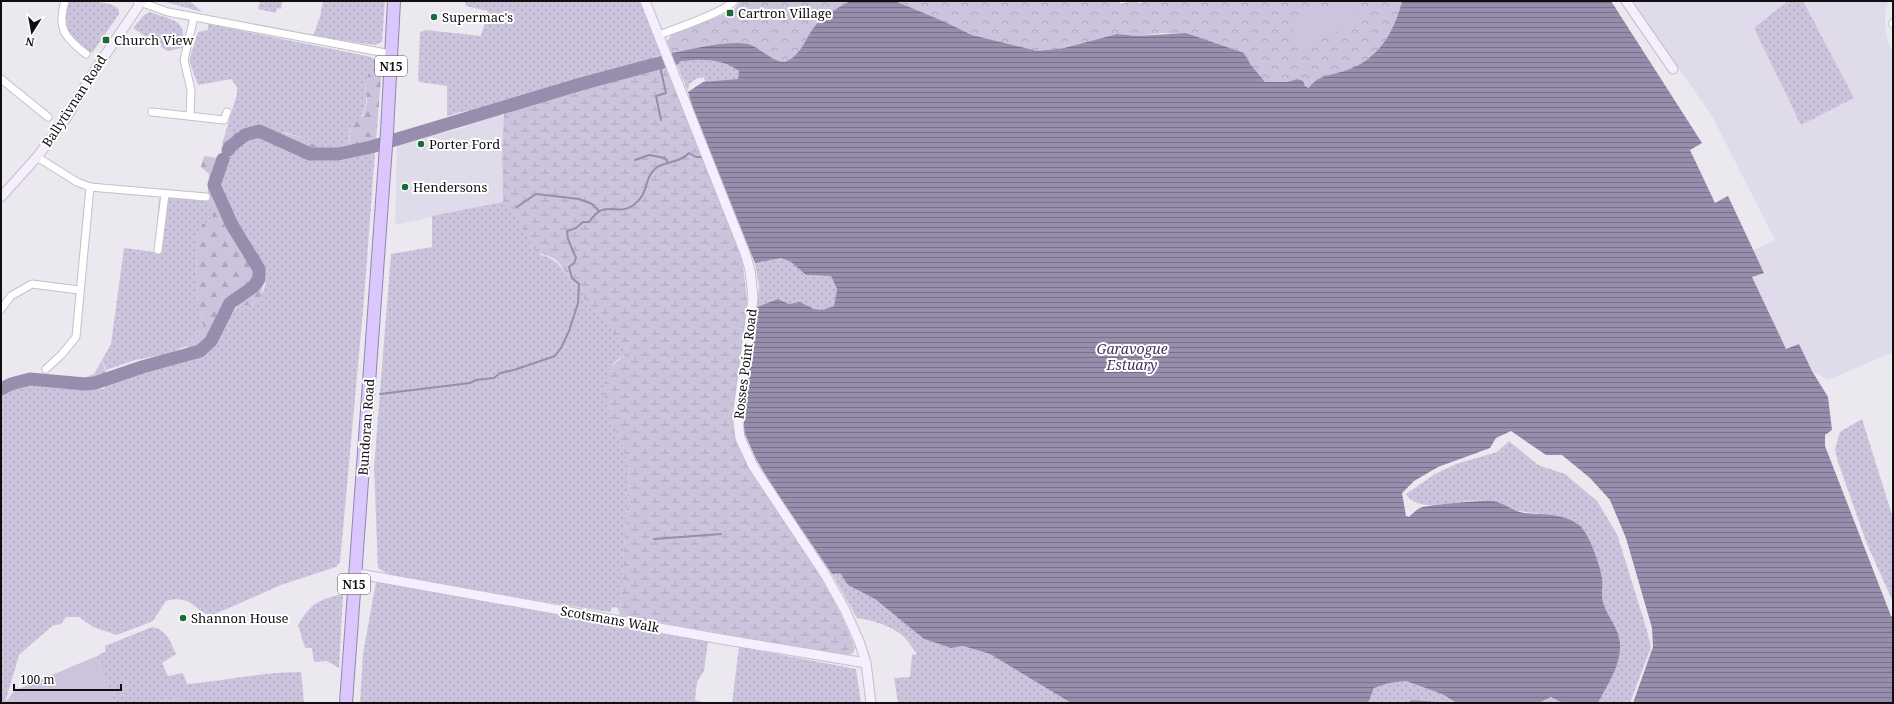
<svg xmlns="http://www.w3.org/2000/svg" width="1894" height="704" viewBox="0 0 1894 704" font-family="'Noto Serif',serif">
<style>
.built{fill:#e0dbea}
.grass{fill:url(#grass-dots)}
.forest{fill:url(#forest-firs)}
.wetland{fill:url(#wetland-marsh)}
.park{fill:url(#park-crowns)}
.pitch{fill:#ccc4dc}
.water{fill:url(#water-rules)}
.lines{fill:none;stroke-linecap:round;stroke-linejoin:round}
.stream{stroke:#988dad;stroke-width:2}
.river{stroke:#988dad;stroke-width:13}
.street-casing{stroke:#c3c0c8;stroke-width:9}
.secondary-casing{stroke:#c3c0c8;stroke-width:11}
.highway-casing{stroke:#9486ab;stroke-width:14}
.street{stroke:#fff;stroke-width:7}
.secondary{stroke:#f4eeff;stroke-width:9}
.highway{stroke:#dbc7fe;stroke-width:12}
.poi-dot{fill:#1d6938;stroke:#fff;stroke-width:1.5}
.labels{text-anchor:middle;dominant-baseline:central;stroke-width:4;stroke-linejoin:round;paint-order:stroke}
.shield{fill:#fff;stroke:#575658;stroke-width:1}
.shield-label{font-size:12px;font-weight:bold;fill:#0f0e11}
.poi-label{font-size:13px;fill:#0f0e11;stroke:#fff;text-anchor:start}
.street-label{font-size:13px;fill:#0f0e11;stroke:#fff}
.water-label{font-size:14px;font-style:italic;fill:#453360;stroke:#fff}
</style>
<defs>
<pattern id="grass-dots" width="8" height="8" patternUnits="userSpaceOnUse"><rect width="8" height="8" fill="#ccc4dc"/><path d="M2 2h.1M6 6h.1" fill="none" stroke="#aea7bc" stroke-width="1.8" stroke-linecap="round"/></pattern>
<pattern id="forest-firs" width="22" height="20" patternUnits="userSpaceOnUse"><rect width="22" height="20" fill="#ccc4dc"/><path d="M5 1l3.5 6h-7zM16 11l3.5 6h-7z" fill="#aea7bc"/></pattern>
<pattern id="wetland-marsh" width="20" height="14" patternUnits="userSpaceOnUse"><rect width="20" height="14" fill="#ccc4dc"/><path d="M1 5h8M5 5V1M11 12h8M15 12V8" fill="none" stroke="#aea7bc"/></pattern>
<pattern id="park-crowns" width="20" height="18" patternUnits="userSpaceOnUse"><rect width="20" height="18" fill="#ccc4dc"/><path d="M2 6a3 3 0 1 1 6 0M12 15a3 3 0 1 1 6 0" fill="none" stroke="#aea7bc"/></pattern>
<pattern id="water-rules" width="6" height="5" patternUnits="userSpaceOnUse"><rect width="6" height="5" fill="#988dad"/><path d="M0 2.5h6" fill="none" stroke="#7a728b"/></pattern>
</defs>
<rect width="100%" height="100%" fill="#ebe8f0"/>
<g class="built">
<polygon points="1632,1 1889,1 1885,12 1885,25 1888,42 1893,54 1893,352 1828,380 1812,371 1799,344 1786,350 1752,277 1764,273 1753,250 1775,240 1712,116"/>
<polygon points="490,115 504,115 502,148 503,202 395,225 397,144 467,127 467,122"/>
</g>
<g class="grass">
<path d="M68,1C81,1 113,0 119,10V14L92,53C71,39 58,28 68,1Z"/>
<polygon points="164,1 190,1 202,12 166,2"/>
<polygon points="260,1 282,1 281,9 277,8 276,13 258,9"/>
<polygon points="323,1 385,1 382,42 375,45 313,36 320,17"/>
<polygon points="465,1 640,1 663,55 654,57 649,62 598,73 587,78 498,106 461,112 447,116 447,86 419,82 418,78 420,32 426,30 481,36 488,11 466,6"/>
<polygon points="1788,1 1803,1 1854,98 1801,125 1754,28"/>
<path d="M150,12C174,21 188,19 182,48L167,51L133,28L144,15Z"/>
<path d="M208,24L367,56L377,60L381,67V79L374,71L365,82C367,107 368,111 350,128L349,145L328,148L316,146L303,138L287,133L258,129L251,128L236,133L225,134L237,94V87L231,79L198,85L190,63V57L198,32L208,30Z"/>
<path d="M691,59C707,59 726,61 739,71L738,79L709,83L705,82L704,77L696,79L689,84L688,92L676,62Z"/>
<path d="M254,137C275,136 290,154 310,158C331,162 354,156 375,153L364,299L340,562L336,567L281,585L213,615C194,614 194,593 166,601L153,621L117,635L93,627L79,617H66L61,624L52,626L19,655L5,703H1V395L30,384L52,382L80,391L103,389L109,383L142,371L194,357L238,306L252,305C291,270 238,239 224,207C222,202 222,194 222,189C221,180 220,167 223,159C228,148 243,138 254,137Z"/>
<path d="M171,198L208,201C213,208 214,213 211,221L202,224L196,236V249L198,306L204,328L187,346L167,354L135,360L106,370L102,360L111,344L124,248L155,252L159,199Z"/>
<path d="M503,202L508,204L541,255C558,259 564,270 573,285L582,287L584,302C596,310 621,339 628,351L625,355L615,362L609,372L608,412L628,459L629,472L620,615L618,608L612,607L610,612C552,603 495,594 437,583C419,580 393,579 378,568L374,467L391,254L432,247V216Z"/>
<polygon points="781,258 791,262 806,275 831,276 837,289 834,306 822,310 814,309 800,302 789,304 778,299 757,307 759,286 755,263"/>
<polygon points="1862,419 1893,518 1893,602 1867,544 1838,462 1835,449 1840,432"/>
<path d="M1509,441L1538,465L1565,474L1597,501L1617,534L1646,627L1651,647L1630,703H1598L1604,690L1616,629L1603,603L1601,591L1602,578L1538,513C1517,513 1499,504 1478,501C1458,498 1420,516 1406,494L1435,474L1456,464L1497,452Z"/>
<path d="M840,573L848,585L875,599L924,639L951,648L963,646L990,654L1071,703H898L894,678L910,677L912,655L917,654C912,648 908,641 903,636C892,626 872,620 857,618L832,574Z"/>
<polygon points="376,582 708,641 704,671 697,682 695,700 707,703 360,703 363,654"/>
<path d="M343,594L339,668L327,661L314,662L312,648H305L298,625C312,602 318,600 343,594Z"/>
<path d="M152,627C166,629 171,642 176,654L162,663L168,676L183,673L187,684C225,681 262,672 301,672L304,703H116L112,699L97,656L106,651L105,646Z"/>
<polygon points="739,647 856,669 861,703 732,703"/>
<polygon points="1406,681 1442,694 1457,703 1439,703 1412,700 1407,703 1368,703 1374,688 1389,683"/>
<polygon points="1551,697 1563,703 1538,703"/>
</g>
<g class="forest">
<path d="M370,70L374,71L381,79L375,153L334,162L321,161L310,158L301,147L274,135L272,130L303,138L317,146L328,148L349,145C352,131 346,123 363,116L367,103L365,82Z"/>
<polygon points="239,132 227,149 222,144 225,134"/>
<path d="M204,156L223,159L221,179L224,206L244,238L260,256L265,269L266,275L260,298L252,305L237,306C222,322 213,345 194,357L187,346L204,328L198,306L196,249V236L202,224L211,221C215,210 210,209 208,200C207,191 209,182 209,174L201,167Z"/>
<path d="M102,360L109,383C91,400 58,388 42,374L81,379L94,374Z"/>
</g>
<path class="wetland" d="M667,63L742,258L747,301L739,445L743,457C784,518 829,579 855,648L853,653L845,656L620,615L629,472C626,438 592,405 609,371C614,362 623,359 628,351C621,339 595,310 584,302L582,287L573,285C567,275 562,264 553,258C547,255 541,255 535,250L508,204L503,202L502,148L504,115L506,110L583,84L638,74L641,71Z"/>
<g class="park">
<path d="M740,1H850C839,7 823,16 815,26C807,37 802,53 789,60C777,68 759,47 748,44C728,40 692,49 672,53L667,42L672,34L733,11Z"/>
<path d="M895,1H1117L1122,4L1130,1L1142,3L1143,1H1402C1394,32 1379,59 1347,70C1333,75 1317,75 1310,89L1297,79L1287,82H1265L1251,65L1244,53L1186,34L1162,33L1138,36L1117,34L1064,48L1038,51L972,35L943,21Z"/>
</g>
<g class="pitch">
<polygon points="1339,1 1354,1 1360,22 1300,46 1289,21"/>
<polygon points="97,656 112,699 116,703 5,703 14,691"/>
<polygon points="182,697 184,703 152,703"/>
</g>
<g class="water">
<path d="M850,1H895L943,21L972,35L1038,51L1064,48L1117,34L1138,36L1186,33L1244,53L1251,65L1265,82H1287L1297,79L1303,81L1305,86L1309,88C1317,75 1333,75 1347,70C1379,59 1394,32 1402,1H1611L1702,143L1690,150L1715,203L1728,196L1764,273L1752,277L1786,349L1799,344L1812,371L1828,397L1832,430L1825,435V446L1891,616L1893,617V703H1633L1653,647L1652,628L1626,538L1610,500L1590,478L1562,455H1546L1511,431L1496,438L1490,448L1438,467L1414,481L1402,493L1406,516L1409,517C1412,514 1416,510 1420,508C1427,505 1484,500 1493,501C1504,503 1513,511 1524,513C1543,515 1563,513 1579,525C1589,533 1600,565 1602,578C1603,586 1601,593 1603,602C1607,616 1619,628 1620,644C1621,666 1607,685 1598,703H1563L1551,697L1538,703H1457L1442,694L1406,681L1389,683L1374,688L1368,703H1071L990,654L963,646L951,648L924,639L875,599L848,585L840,573L832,574L774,489L756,459L744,432V409L757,307L778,299L789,304L800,302L814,309L822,310L834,306L837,289L831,276L806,275L791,262L781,258L755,263L697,121L688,92L703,82L738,79L739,71C722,58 697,58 676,62L672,53C692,49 728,40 748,44C759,46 777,68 789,60C802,53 806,37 815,26C823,16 839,7 850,1Z"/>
<polygon points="1412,700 1438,702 1439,703 1407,703"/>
</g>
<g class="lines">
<g class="stream">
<polyline points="661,120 656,96 666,93 661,71 662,63"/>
<polyline points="223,159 228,150"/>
<polyline points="635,160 649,155 665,158 668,163"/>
<polyline points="517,207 536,194 579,199 592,204 599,211"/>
<path d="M380,394L470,383L476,380L494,378L500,373L514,370L555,356L561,348L569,331L578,303L579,284L572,278L569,267L574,263L576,258L568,239L567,231L576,228L583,222H589C592,218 596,213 600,211C610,205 621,214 632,206C650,195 643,178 656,168C666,161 680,163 689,153L696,157H703"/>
<polyline points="654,539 721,534"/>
</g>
<g class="river">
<polyline points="228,150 231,146 245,135 259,131 310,154 338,154 371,147 581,84 674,59"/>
<polyline points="1,389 11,384 30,379 85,384 95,383 142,367 200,351 211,341 230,303 253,287 259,279 259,269 232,225 214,185 223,159"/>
</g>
<g class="street-casing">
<g id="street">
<path d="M65,1C57,28 64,37 86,54"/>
<polyline points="137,1 168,12 391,54"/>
<polyline points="1893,23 1893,24"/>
<path d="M659,35C675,29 725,12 734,1"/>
<polyline points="1,79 48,117"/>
<polyline points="152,112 224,120 227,112"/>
<polyline points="190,116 191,90 184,60 194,17"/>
<polyline points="37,157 77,182 90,187 206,197"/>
<polyline points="158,250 165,194"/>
<polyline points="1,309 11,296 32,284 79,290"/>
<polyline points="46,369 62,354 76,337 90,187"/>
</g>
</g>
<g class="secondary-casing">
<g id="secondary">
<polyline points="645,1 745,253 750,270 753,298 738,410 738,422 740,438 753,466 826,576 845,610 859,641 866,663 871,703"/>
<polyline points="1626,1 1673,69"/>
<polyline points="1,197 37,157 65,120 93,73 142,1"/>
<polyline points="354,573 715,638 866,663"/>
</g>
</g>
<g class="highway-casing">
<polyline id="highway" points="346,703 387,132 394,1"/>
</g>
<use href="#street" class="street"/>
<use href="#secondary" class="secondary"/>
<use href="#highway" class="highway"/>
</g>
<g class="poi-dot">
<rect x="726" y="9" width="8" height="8" rx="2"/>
<circle cx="434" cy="17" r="4"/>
<rect x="102" y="36" width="8" height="8" rx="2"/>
<circle cx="421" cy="144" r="4"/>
<circle cx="405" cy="187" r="4"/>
<circle cx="183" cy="618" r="4"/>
</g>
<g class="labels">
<g class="shield">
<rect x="375" y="56" width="32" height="20" rx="3"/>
<rect x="338" y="574" width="32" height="20" rx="3"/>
</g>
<g class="shield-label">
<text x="391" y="66">N15</text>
<text x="354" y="584">N15</text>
</g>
<g class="poi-label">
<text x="738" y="13">Cartron Village</text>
<text x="442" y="17">Supermac's</text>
<text x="114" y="40">Church View</text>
<text x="429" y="144">Porter Ford</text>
<text x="413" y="187">Hendersons</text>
<text x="191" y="618">Shannon House</text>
</g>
<g class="street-label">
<text transform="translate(74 101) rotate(-57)">Ballytivnan Road</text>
<text transform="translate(745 364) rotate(-83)">Rosses Point Road</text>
<text transform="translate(366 427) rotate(-86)">Bundoran Road</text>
<text transform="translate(610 619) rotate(10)">Scotsmans Walk</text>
</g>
<g class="water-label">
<text x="1132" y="348">Garavogue<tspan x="1132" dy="16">Estuary</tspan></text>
</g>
</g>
<rect width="1894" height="704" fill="none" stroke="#0f0e11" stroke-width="4"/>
<g transform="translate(32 32) rotate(191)" stroke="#ffffff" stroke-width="3" paint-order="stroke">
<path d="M0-3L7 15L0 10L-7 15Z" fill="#0f0e11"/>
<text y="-6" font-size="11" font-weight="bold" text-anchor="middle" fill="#0f0e11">N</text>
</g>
<path d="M14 684v6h107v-6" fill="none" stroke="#0f0e11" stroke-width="2"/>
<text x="20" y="684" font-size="12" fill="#0f0e11" stroke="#ffffff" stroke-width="3" paint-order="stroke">100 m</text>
</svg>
